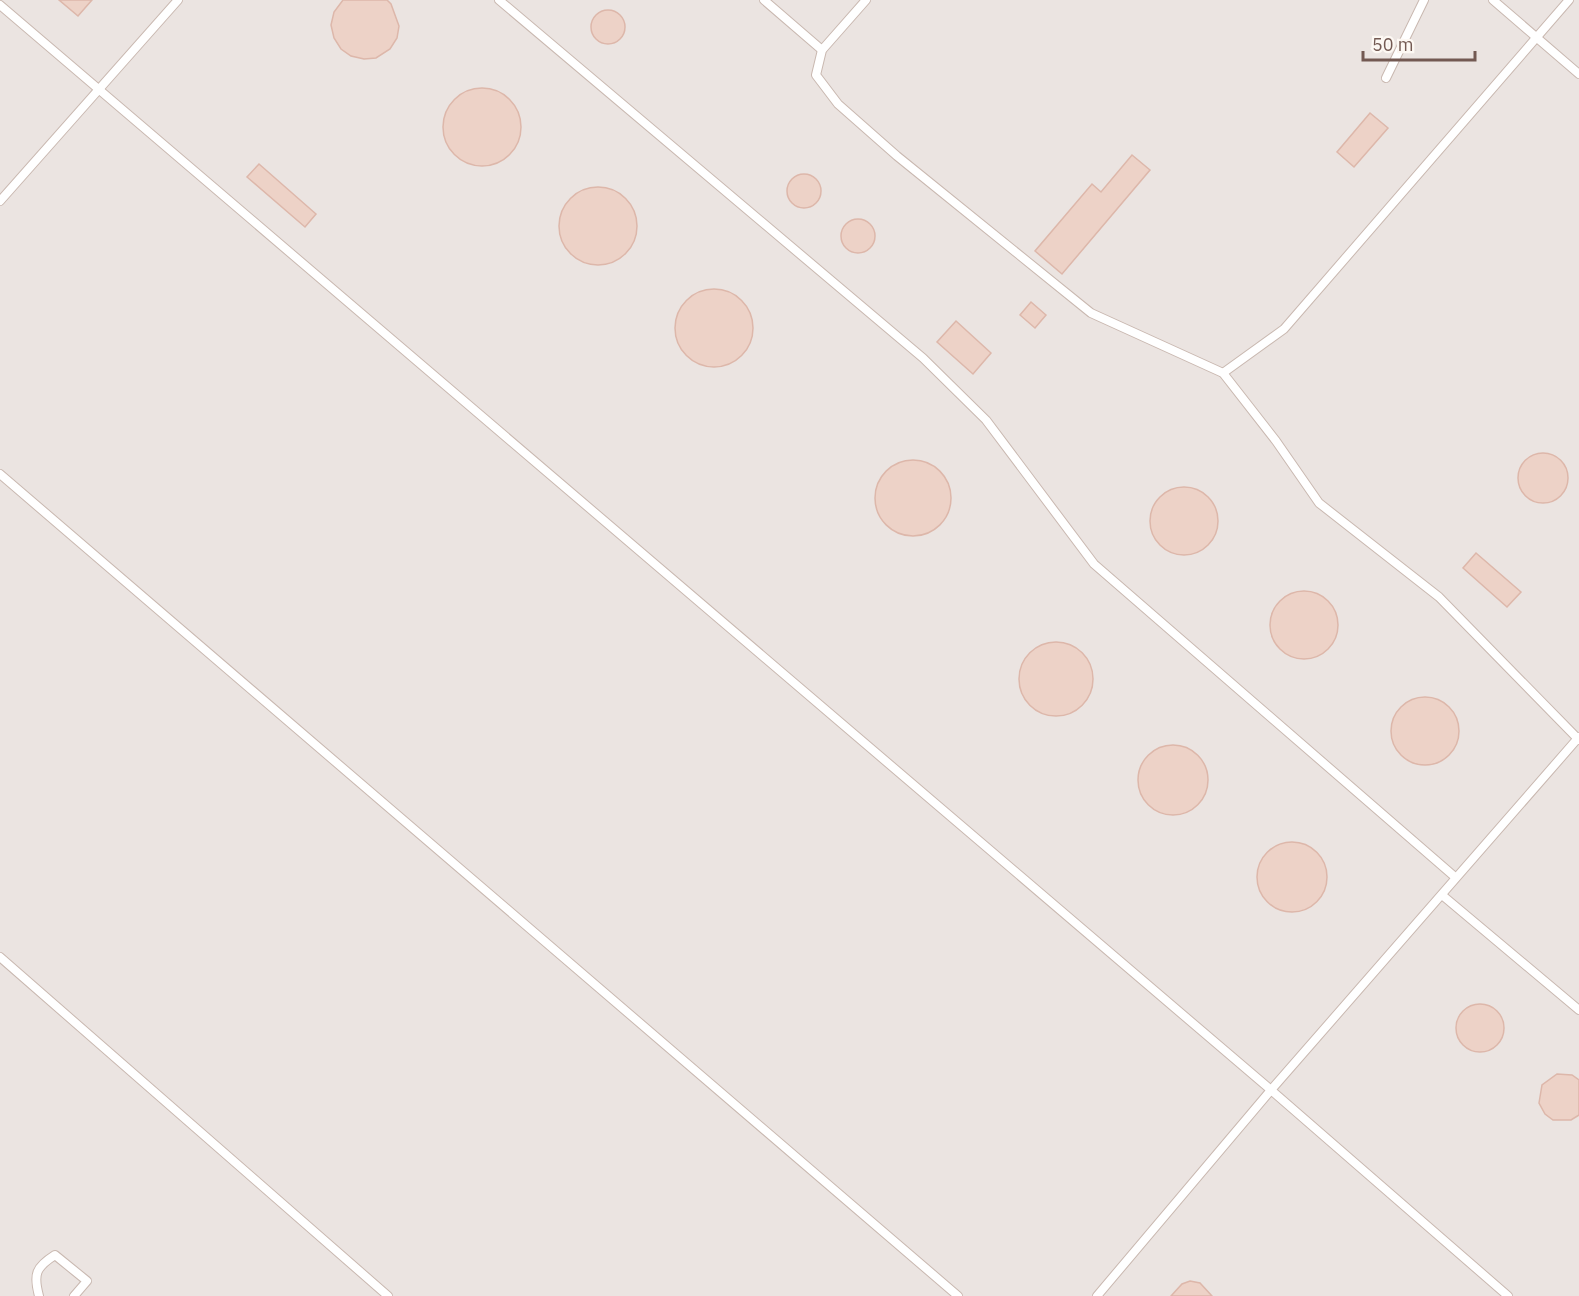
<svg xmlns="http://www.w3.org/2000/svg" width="1579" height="1296" viewBox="0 0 1579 1296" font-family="'IBM Plex Sans',sans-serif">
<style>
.industrial{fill:#ebe4e1}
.building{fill:#edd2c7;stroke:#ddb7aa;stroke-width:1.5}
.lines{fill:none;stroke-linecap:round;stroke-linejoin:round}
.service-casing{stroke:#c9b8b0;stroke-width:10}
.service{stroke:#fff;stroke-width:8}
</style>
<rect width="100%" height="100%" fill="#fbf3ec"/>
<rect class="industrial" x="0" y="0" width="1579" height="1296"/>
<g class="building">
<polygon points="59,0 92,0 78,16"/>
<polygon points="343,0 387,0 391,4 399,26 397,38 390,49 376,58 364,59 351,56 341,49 334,38 331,25 334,12"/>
<circle cx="608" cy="27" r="17"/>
<circle cx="482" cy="127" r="39"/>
<polygon points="1370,113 1388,128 1354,167 1337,152"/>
<polygon points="1132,155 1150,170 1062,274 1035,251 1092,184 1101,192"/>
<polygon points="259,164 316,214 305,227 247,177"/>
<circle cx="804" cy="191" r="17"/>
<circle cx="598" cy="226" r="39"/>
<circle cx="858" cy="236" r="17"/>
<circle cx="714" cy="328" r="39"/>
<polygon points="1031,302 1046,315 1035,328 1020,315"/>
<polygon points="956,321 991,353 973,374 937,342"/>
<circle cx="1543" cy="478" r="25"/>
<circle cx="913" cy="498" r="38"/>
<circle cx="1184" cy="521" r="34"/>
<polygon points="1476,553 1521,592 1507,607 1463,568"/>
<circle cx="1304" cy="625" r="34"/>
<circle cx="1056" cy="679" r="37"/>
<circle cx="1425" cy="731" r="34"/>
<circle cx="1173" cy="780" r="35"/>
<circle cx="1292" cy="877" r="35"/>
<circle cx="1480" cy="1028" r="24"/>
<polygon points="1557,1074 1572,1075 1579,1080 1579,1115 1571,1120 1553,1120 1545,1114 1539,1103 1542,1085"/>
<polygon points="1190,1281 1200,1283 1212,1296 1171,1296 1182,1284"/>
</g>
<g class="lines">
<g class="service-casing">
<g id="service">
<polyline points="499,0 923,358 986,420 1094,564 1455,877"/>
<polyline points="764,0 822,50"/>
<polyline points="866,0 822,50 816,75 838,104 897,156 1091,313 1223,373 1276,441 1319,503 1439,597 1579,740"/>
<polyline points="1493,0 1579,74"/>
<polyline points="0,5 1271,1090 1508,1296"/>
<polyline points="1386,78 1424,0"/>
<polyline points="0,201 178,0"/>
<polyline points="1223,373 1284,329 1569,0"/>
<polyline points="0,474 958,1296"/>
<polyline points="1442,895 1579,1010"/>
<polyline points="0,957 388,1296"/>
<path d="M39,1296C33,1274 36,1267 55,1255L87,1281L74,1296"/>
<polyline points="1097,1296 1271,1090 1579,737"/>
</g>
</g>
<use href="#service" class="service"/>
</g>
<path d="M1363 51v9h112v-9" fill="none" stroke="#735952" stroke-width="3"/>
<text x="1372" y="51" font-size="18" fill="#735952" stroke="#fdf8f3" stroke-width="4.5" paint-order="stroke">50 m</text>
</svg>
